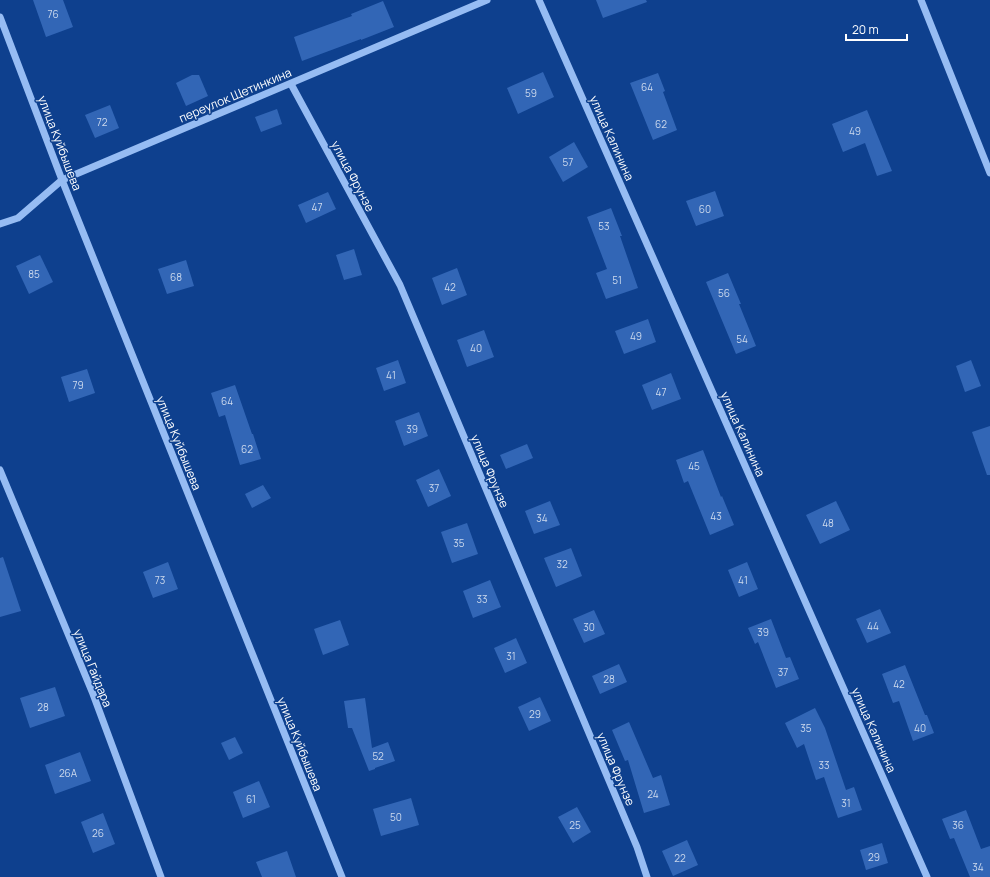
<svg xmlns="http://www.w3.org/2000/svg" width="990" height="877" viewBox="0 0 990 877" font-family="Manrope,sans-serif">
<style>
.building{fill:#3266b6}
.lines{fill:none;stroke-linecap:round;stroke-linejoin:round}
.minor{stroke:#96bcf3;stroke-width:7}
.labels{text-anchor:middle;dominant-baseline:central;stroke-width:3;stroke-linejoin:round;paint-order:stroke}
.number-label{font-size:10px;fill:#ccd9ed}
.street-label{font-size:12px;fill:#fff;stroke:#0e408e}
</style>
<rect width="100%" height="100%" fill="#0e408e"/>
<g class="building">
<polygon points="33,0 63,0 73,27 46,37"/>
<polygon points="596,0 646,0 647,2 603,18"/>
<polygon points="383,1 394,27 361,40 361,39 302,61 294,37 352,16 351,14"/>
<polygon points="543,72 554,97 518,114 507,88"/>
<polygon points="658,73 665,91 663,92 677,130 653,140 630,83"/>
<polygon points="192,75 199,75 208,96 186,106 176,83"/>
<polygon points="110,105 119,128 95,138 85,115"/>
<polygon points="277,109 282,124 261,132 255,117"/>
<polygon points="867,110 892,171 877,176 865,143 843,152 832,124"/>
<polygon points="574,142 588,167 563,182 549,157"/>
<polygon points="715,191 724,216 696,226 686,201"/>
<polygon points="328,192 336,209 306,223 298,205"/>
<polygon points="611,208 622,236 620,236 638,288 606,299 596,273 607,269 587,217"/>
<polygon points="354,249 362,275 344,280 336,255"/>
<polygon points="40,255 53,282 29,294 16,266"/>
<polygon points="186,260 194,286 167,294 158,269"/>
<polygon points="457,268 467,295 442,305 432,278"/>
<polygon points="728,273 741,304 739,304 756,346 736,354 706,282"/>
<polygon points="648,319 656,342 624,354 615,331"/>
<polygon points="484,330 494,357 467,367 457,340"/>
<polygon points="398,360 406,383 384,391 376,368"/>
<polygon points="971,360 981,386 965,392 956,366"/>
<polygon points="87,369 95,393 69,402 61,377"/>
<polygon points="671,373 681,399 652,410 642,385"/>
<polygon points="235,385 252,434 253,434 261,459 240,465 225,415 219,417 211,393"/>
<polygon points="419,412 428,436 404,446 395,421"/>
<polygon points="990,426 990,475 987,475 972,432"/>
<polygon points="527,444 533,458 506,469 500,455"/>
<polygon points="703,450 721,497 722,496 734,525 710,535 688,481 684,483 676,460"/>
<polygon points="439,469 451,496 428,507 416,480"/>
<polygon points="263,485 271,498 252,508 245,494"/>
<polygon points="550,501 560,525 534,534 525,511"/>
<polygon points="836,501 850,530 820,544 806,515"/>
<polygon points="467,523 478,554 452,563 441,532"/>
<polygon points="571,548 582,576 556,587 544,558"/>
<polygon points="3,557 21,611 0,617 0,558"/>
<polygon points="168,562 178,589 153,598 143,572"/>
<polygon points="747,562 758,589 739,597 728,570"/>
<polygon points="490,580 501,607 473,618 463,591"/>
<polygon points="880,609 891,633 867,643 856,619"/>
<polygon points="594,610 605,634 584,643 573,619"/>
<polygon points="771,619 786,658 790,657 799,679 776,688 758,642 755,644 748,628"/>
<polygon points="340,620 349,645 323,655 314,629"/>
<polygon points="516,638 527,663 505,673 494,648"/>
<polygon points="619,664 627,682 600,694 592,676"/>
<polygon points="905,665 925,715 927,715 934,733 913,741 899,701 893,703 882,674"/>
<polygon points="55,687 65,716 30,728 20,698"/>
<polygon points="540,697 551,721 529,731 518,707"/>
<polygon points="365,698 372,748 388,742 395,761 375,768 375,769 369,771 352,728 348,728 344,701"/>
<polygon points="815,708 825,728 846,790 854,787 862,810 838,818 824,777 816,780 804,744 797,748 785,723"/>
<polygon points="629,722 653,778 661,775 670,805 644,813 628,760 625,761 612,730"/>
<polygon points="235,737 243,753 229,760 221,743"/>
<polygon points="80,752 91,781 55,794 45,765"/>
<polygon points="259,781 270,807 243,818 233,792"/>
<polygon points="411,798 419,825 381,836 373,809"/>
<polygon points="577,807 591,832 573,843 558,817"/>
<polygon points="966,810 981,849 990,846 990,877 970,877 954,838 950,839 942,819"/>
<polygon points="103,813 115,844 93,853 81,822"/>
<polygon points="687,840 698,865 673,876 662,851"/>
<polygon points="882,843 888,863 866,870 860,850"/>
<polygon points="287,851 296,877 262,877 256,862"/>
</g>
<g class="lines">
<g class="minor">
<polyline points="539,0 927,877"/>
<polyline points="921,0 990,173"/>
<polyline points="0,17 62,180 342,877"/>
<polyline points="291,84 400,285 637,847 647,877"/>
<polyline points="0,224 18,218 62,180 487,0"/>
<polyline points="0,470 93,694 161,877"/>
</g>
</g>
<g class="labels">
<g class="number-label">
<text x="53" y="14">76</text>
<text x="647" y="87">64</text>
<text x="531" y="93">59</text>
<text x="102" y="122">72</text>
<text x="661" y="124">62</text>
<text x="855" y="131">49</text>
<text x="568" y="162">57</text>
<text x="317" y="207">47</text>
<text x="705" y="209">60</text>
<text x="604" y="226">53</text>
<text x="34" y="274">85</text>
<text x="176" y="277">68</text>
<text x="617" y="280">51</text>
<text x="450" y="287">42</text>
<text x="724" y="293">56</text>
<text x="636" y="336">49</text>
<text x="742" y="339">54</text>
<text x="476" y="348">40</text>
<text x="391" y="375">41</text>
<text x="78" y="385">79</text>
<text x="661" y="392">47</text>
<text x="227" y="401">64</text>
<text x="412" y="429">39</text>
<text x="247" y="449">62</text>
<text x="694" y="466">45</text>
<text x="434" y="488">37</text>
<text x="716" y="516">43</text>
<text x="542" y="518">34</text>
<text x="828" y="523">48</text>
<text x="459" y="543">35</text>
<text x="562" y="564">32</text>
<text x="160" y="580">73</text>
<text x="743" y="580">41</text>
<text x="482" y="599">33</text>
<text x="873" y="626">44</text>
<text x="589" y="627">30</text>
<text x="763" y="632">39</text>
<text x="511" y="656">31</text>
<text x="783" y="672">37</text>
<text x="609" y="679">28</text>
<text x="899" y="684">42</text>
<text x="43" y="707">28</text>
<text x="535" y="714">29</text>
<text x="806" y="728">35</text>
<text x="920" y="728">40</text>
<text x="378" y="756">52</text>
<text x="824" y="765">33</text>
<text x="68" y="773">26А</text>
<text x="653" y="794">24</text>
<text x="251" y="799">61</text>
<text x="846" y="803">31</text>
<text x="396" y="817">50</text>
<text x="575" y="825">25</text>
<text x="958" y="825">36</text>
<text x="98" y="833">26</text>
<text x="874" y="857">29</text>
<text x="680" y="858">22</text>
<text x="978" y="867">34</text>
</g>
<g class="street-label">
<text transform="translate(235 95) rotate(-23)">переулок Щетинкина</text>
<text transform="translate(612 138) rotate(66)">улица Калинина</text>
<text transform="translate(60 143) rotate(69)">улица Куйбышева</text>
<text transform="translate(353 176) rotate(62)">улица Фрунзе</text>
<text transform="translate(743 434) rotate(66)">улица Калинина</text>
<text transform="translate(179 443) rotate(68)">улица Куйбышева</text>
<text transform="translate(490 471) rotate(67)">улица Фрунзе</text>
<text transform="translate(93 668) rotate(68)">улица Гайдара</text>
<text transform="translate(874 730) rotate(66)">улица Калинина</text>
<text transform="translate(300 744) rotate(68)">улица Куйбышева</text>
<text transform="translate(616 769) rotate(67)">улица Фрунзе</text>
</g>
</g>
<path d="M846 34v6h61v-6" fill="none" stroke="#ffffff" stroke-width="2"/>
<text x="852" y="34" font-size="12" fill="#ffffff" stroke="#0e408e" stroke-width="3" paint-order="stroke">20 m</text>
</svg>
